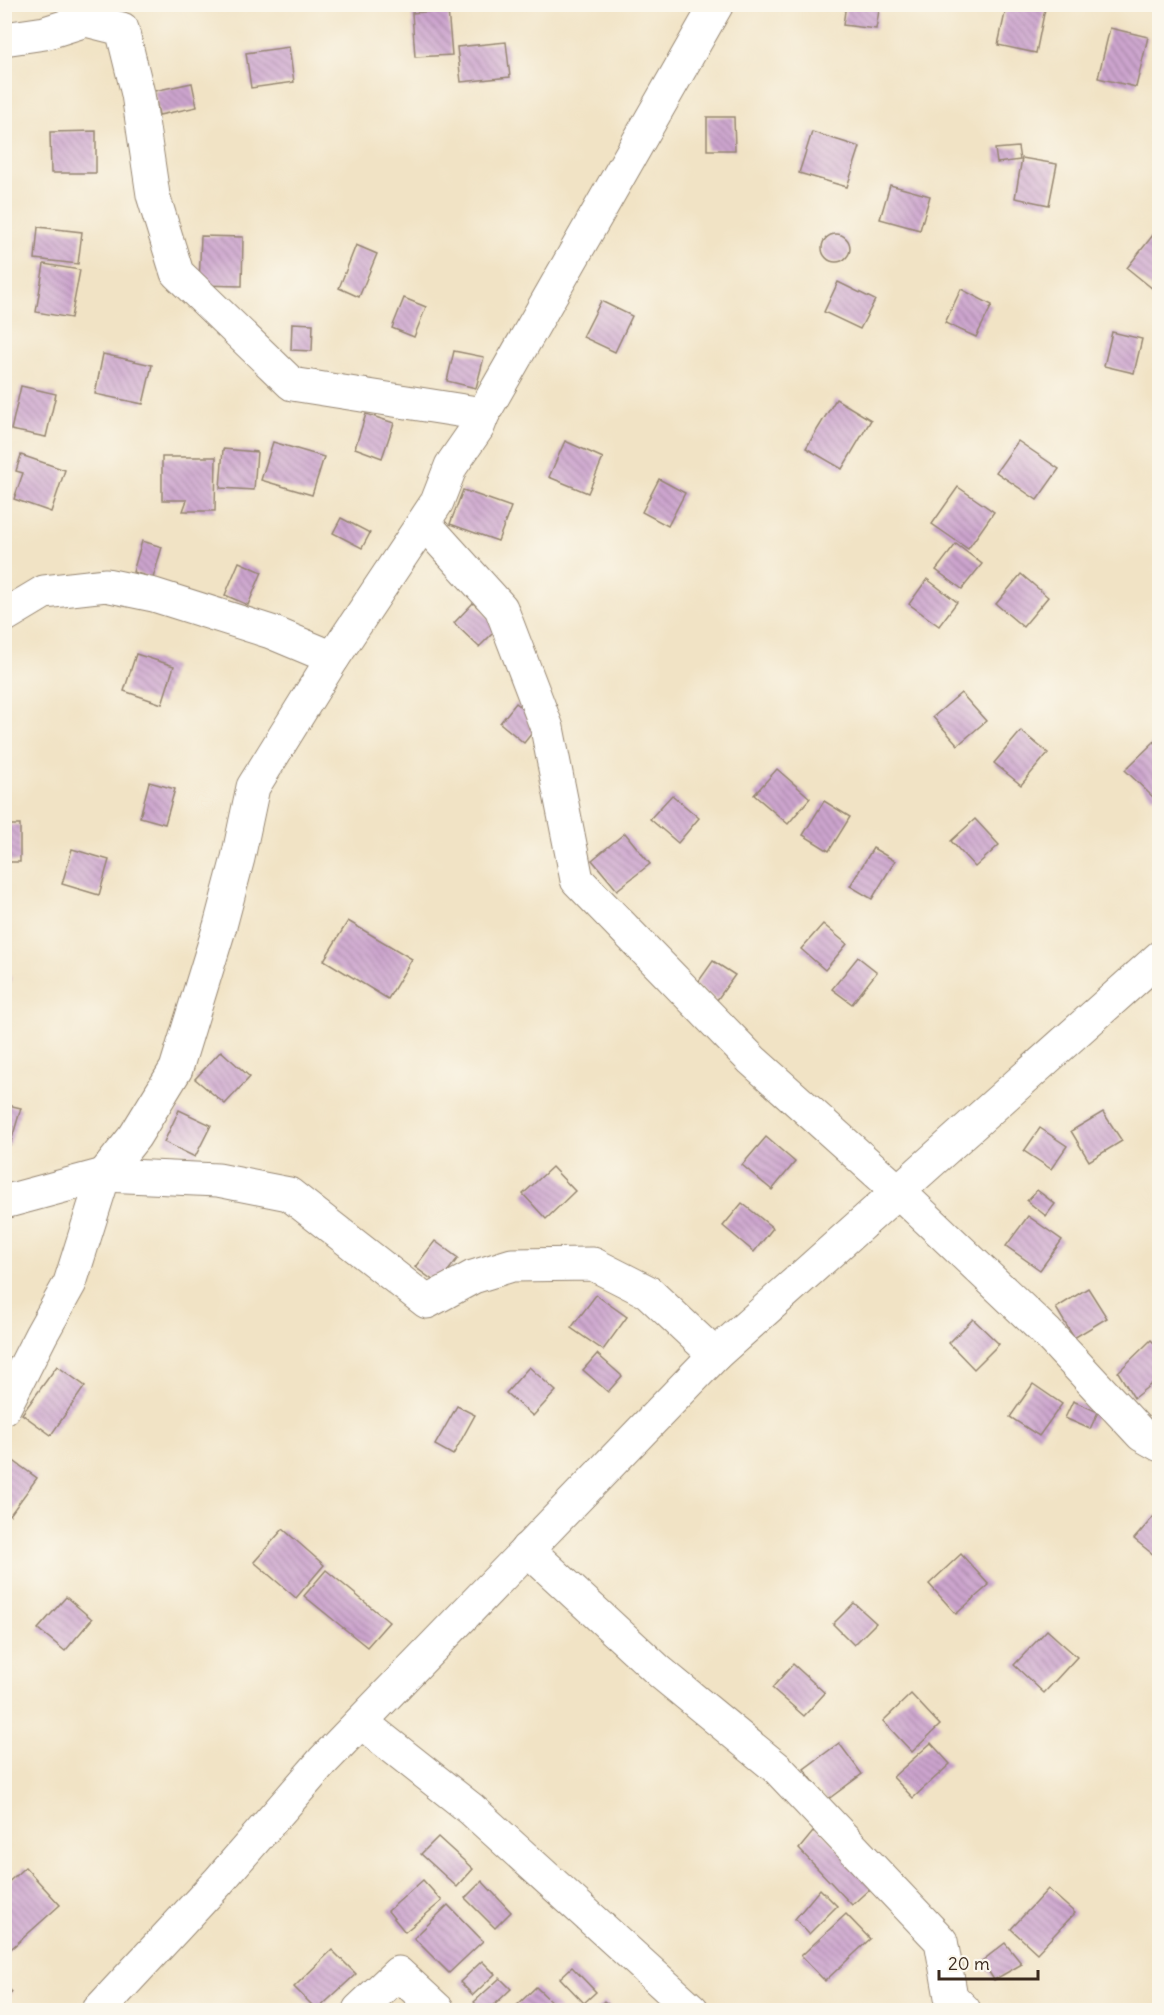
<svg xmlns="http://www.w3.org/2000/svg" width="1164" height="2015" viewBox="0 0 1164 2015" font-family="Delius,sans-serif">
<style>
.building{fill:url(#building-back-hatch)}
.lines{fill:none;stroke-linecap:round;stroke-linejoin:round}
.minor-casing{stroke:#968672;stroke-width:35}
.minor{stroke:#fff;stroke-width:33}
</style>
<defs>
<pattern id="building-back-hatch" width="6" height="6" patternUnits="userSpaceOnUse" patternTransform="scale(1.5)"><rect width="6" height="6" fill="#cca4ce"/><path d="M-1 5l2 2M0 0l6 6M5-1l2 2" fill="none" stroke="#a786a7"/></pattern>
</defs>
<rect width="100%" height="100%" fill="#fbf7ec"/>
<filter id="ink" filterUnits="userSpaceOnUse"><feTurbulence type="fractalNoise" baseFrequency=".0167" numOctaves="2"/><feDisplacementMap in="SourceGraphic" scale="12" xChannelSelector="R" yChannelSelector="G"/><feConvolveMatrix kernelMatrix="1 2 1 2 8 2 1 2 1" color-interpolation-filters="sRGB"/></filter>
<filter id="wash" filterUnits="userSpaceOnUse"><feTurbulence type="fractalNoise" baseFrequency=".008" numOctaves="4" result="noise"/><feDisplacementMap in="SourceGraphic" scale="24" xChannelSelector="R" yChannelSelector="G"/><feGaussianBlur stdDeviation="1.35" result="paint"/><feColorMatrix in="noise" values="0 0 0 0 0 0 0 0 0 0 0 0 0 0 0 0 0 1.4 0 .05"/><feComposite in="paint" operator="in"/></filter>
<g filter="url(#wash)">
<rect width="100%" height="100%" fill="#f1e3c5"/>
<g id="blocks">
<g class="building">
<polygon points="846,4 880,4 876,29 843,25"/>
<polygon points="1007,4 1046,4 1036,53 998,45"/>
<polygon points="448,10 452,55 415,57 412,13"/>
<polygon points="1110,28 1148,37 1136,87 1098,78"/>
<polygon points="506,42 510,77 461,82 457,47"/>
<polygon points="289,47 294,82 251,88 246,53"/>
<polygon points="1160,62 1160,80 1159,80 1156,70"/>
<polygon points="192,83 197,107 159,115 154,91"/>
<polygon points="707,117 734,117 735,150 707,150"/>
<polygon points="96,131 96,173 51,173 50,132"/>
<polygon points="812,132 860,147 847,187 799,173"/>
<polygon points="1018,147 1020,160 997,163 995,149"/>
<polygon points="1022,158 1057,164 1049,205 1015,198"/>
<polygon points="890,185 930,196 920,230 880,219"/>
<polygon points="38,227 82,232 78,264 35,259"/>
<circle cx="836" cy="248" r="14"/>
<polygon points="1153,235 1160,240 1160,282 1153,289 1127,268"/>
<polygon points="201,236 243,237 242,286 199,285"/>
<polygon points="356,245 377,254 359,297 339,288"/>
<polygon points="44,264 80,270 71,318 36,312"/>
<polygon points="838,282 875,300 860,329 824,312"/>
<polygon points="961,289 992,305 976,337 945,323"/>
<polygon points="404,298 426,307 414,337 392,328"/>
<polygon points="601,301 632,316 615,352 583,337"/>
<polygon points="292,323 313,324 312,351 291,350"/>
<polygon points="1112,332 1142,339 1134,373 1104,366"/>
<polygon points="454,351 484,357 476,388 447,381"/>
<polygon points="103,354 152,365 143,404 95,394"/>
<polygon points="21,386 56,394 46,437 11,430"/>
<polygon points="836,399 871,420 842,469 806,448"/>
<polygon points="366,414 394,423 382,458 355,448"/>
<polygon points="565,441 603,458 588,493 549,477"/>
<polygon points="1018,441 1059,469 1037,500 996,472"/>
<polygon points="273,442 324,457 312,495 261,480"/>
<polygon points="223,449 257,452 254,490 220,488"/>
<polygon points="21,455 65,470 51,512 14,499 23,473 16,471"/>
<polygon points="162,457 216,457 215,511 183,511 187,500 162,500"/>
<polygon points="659,479 685,493 668,526 642,512"/>
<polygon points="958,487 994,512 968,549 932,524"/>
<polygon points="463,490 511,507 498,541 450,524"/>
<polygon points="341,518 370,533 362,548 333,533"/>
<polygon points="142,541 162,547 153,578 133,572"/>
<polygon points="956,544 982,564 962,589 936,570"/>
<polygon points="239,562 262,572 248,605 225,595"/>
<polygon points="1021,574 1048,597 1023,627 996,604"/>
<polygon points="927,579 957,602 939,626 909,604"/>
<polygon points="473,603 499,627 479,647 454,623"/>
<polygon points="136,654 174,666 162,704 124,691"/>
<polygon points="961,693 986,721 958,745 933,717"/>
<polygon points="516,703 540,723 524,743 500,723"/>
<polygon points="1021,731 1048,753 1021,785 994,763"/>
<polygon points="1156,740 1160,744 1160,791 1153,797 1125,770"/>
<polygon points="777,769 810,798 788,824 754,795"/>
<polygon points="149,782 175,789 165,824 140,817"/>
<polygon points="672,795 699,818 678,843 650,819"/>
<polygon points="824,801 850,817 829,851 803,835"/>
<polygon points="975,819 999,845 975,867 951,841"/>
<rect x="4" y="825" width="16" height="37"/>
<polygon points="625,833 650,864 617,890 592,860"/>
<polygon points="873,848 895,861 872,899 850,886"/>
<polygon points="72,849 109,860 99,895 62,884"/>
<polygon points="348,921 412,959 388,999 324,960"/>
<polygon points="823,924 847,944 825,970 801,949"/>
<polygon points="858,957 877,972 852,1004 832,989"/>
<polygon points="713,961 735,975 717,1000 696,985"/>
<polygon points="4,975 11,977 5,999 4,999"/>
<polygon points="221,1051 250,1077 225,1104 195,1079"/>
<polygon points="4,1104 21,1108 10,1145 4,1144"/>
<polygon points="179,1110 211,1125 195,1157 164,1142"/>
<polygon points="1103,1112 1122,1141 1089,1161 1071,1131"/>
<polygon points="1040,1128 1067,1146 1051,1169 1024,1151"/>
<polygon points="766,1137 795,1162 772,1190 742,1165"/>
<polygon points="552,1167 575,1191 546,1219 523,1194"/>
<polygon points="1037,1190 1055,1204 1046,1216 1027,1201"/>
<polygon points="742,1203 773,1228 754,1252 723,1226"/>
<polygon points="1028,1216 1062,1240 1040,1270 1006,1246"/>
<polygon points="435,1241 458,1258 438,1284 415,1267"/>
<polygon points="1088,1288 1107,1318 1074,1338 1056,1308"/>
<polygon points="596,1295 627,1317 603,1350 571,1328"/>
<polygon points="973,1319 999,1344 974,1369 949,1343"/>
<polygon points="1151,1340 1160,1349 1160,1377 1134,1398 1118,1372"/>
<polygon points="597,1354 622,1376 608,1392 583,1370"/>
<polygon points="57,1366 85,1386 51,1435 22,1414"/>
<polygon points="529,1367 556,1391 533,1416 506,1393"/>
<polygon points="1033,1384 1062,1404 1039,1436 1010,1417"/>
<polygon points="1073,1401 1098,1412 1090,1429 1065,1418"/>
<polygon points="457,1406 475,1415 453,1455 435,1445"/>
<polygon points="8,1457 37,1478 10,1515 4,1511 4,1461"/>
<polygon points="1155,1515 1160,1519 1160,1560 1134,1539"/>
<polygon points="283,1529 324,1565 296,1598 254,1562"/>
<polygon points="961,1554 989,1585 956,1614 929,1584"/>
<polygon points="326,1570 389,1622 367,1647 304,1596"/>
<polygon points="66,1597 92,1619 65,1651 38,1629"/>
<polygon points="854,1603 876,1623 854,1645 833,1624"/>
<polygon points="1047,1630 1077,1657 1044,1693 1014,1665"/>
<polygon points="793,1664 825,1693 804,1716 772,1688"/>
<polygon points="911,1694 940,1725 912,1752 883,1721"/>
<polygon points="839,1743 862,1774 827,1800 804,1769"/>
<polygon points="931,1743 950,1764 913,1798 893,1777"/>
<polygon points="817,1827 874,1885 852,1905 799,1849"/>
<polygon points="438,1837 473,1869 457,1887 421,1854"/>
<polygon points="25,1867 60,1905 4,1955 4,1886"/>
<polygon points="423,1880 442,1901 405,1932 388,1911"/>
<polygon points="482,1881 511,1912 495,1928 465,1898"/>
<polygon points="820,1889 837,1906 809,1934 795,1919"/>
<polygon points="1048,1889 1075,1913 1037,1953 1011,1929"/>
<polygon points="448,1905 483,1941 449,1973 414,1938"/>
<polygon points="846,1914 870,1939 825,1981 801,1956"/>
<polygon points="1005,1943 1022,1964 994,1980 982,1961"/>
<polygon points="332,1950 356,1974 317,2010 294,1987"/>
<polygon points="482,1961 495,1974 473,1995 460,1982"/>
<polygon points="572,1967 596,1992 584,2003 560,1978"/>
<polygon points="500,1978 511,1989 489,2010 482,2010 474,2002"/>
<polygon points="5,1985 12,1992 5,1999"/>
<polygon points="536,1987 560,2010 512,2010"/>
<polygon points="604,2001 615,2010 596,2010"/>
</g>
</g>
</g>
<g filter="url(#ink)">
<use href="#blocks" fill-opacity="0" stroke="#968672" stroke-width="1.5"/>
<g class="lines">
<g class="minor-casing">
<g id="minor">
<polyline points="4,39 45,33 86,20 122,29 138,94 153,195 177,273 292,384 483,414"/>
<polyline points="424,523 501,608 547,728 577,880 752,1060 899,1192 1047,1333 1142,1435 1160,1445"/>
<polyline points="4,616 44,592 106,585 154,595 271,632 333,658"/>
<polyline points="4,1202 104,1175 218,1180 289,1194 427,1302 473,1277 512,1265 593,1264 648,1292 715,1355"/>
<polyline points="4,1408 41,1335 70,1283 104,1175 135,1136 176,1069 220,926 238,858 253,787 333,658 437,502 451,466 478,427 483,414 717,4"/>
<polyline points="527,1549 660,1672 778,1769 941,1941 951,1997 964,2010"/>
<polyline points="361,1722 471,1809 692,2010"/>
<polyline points="99,2010 218,1882 323,1761 715,1355 1160,957"/>
<polyline points="359,2010 398,1973 438,2010"/>
</g>
</g>
<use href="#minor" class="minor"/>
</g>
</g>
<rect width="1164" height="2015" fill="none" stroke="#fbf7ec" stroke-width="24"/>
<path d="M939 1970v9h99v-9" fill="none" stroke="#3b2a1e" stroke-width="3"/>
<text x="948" y="1970" font-size="18" fill="#3b2a1e" stroke="#fbf7ec" stroke-width="4.5" paint-order="stroke">20 m</text>
</svg>
